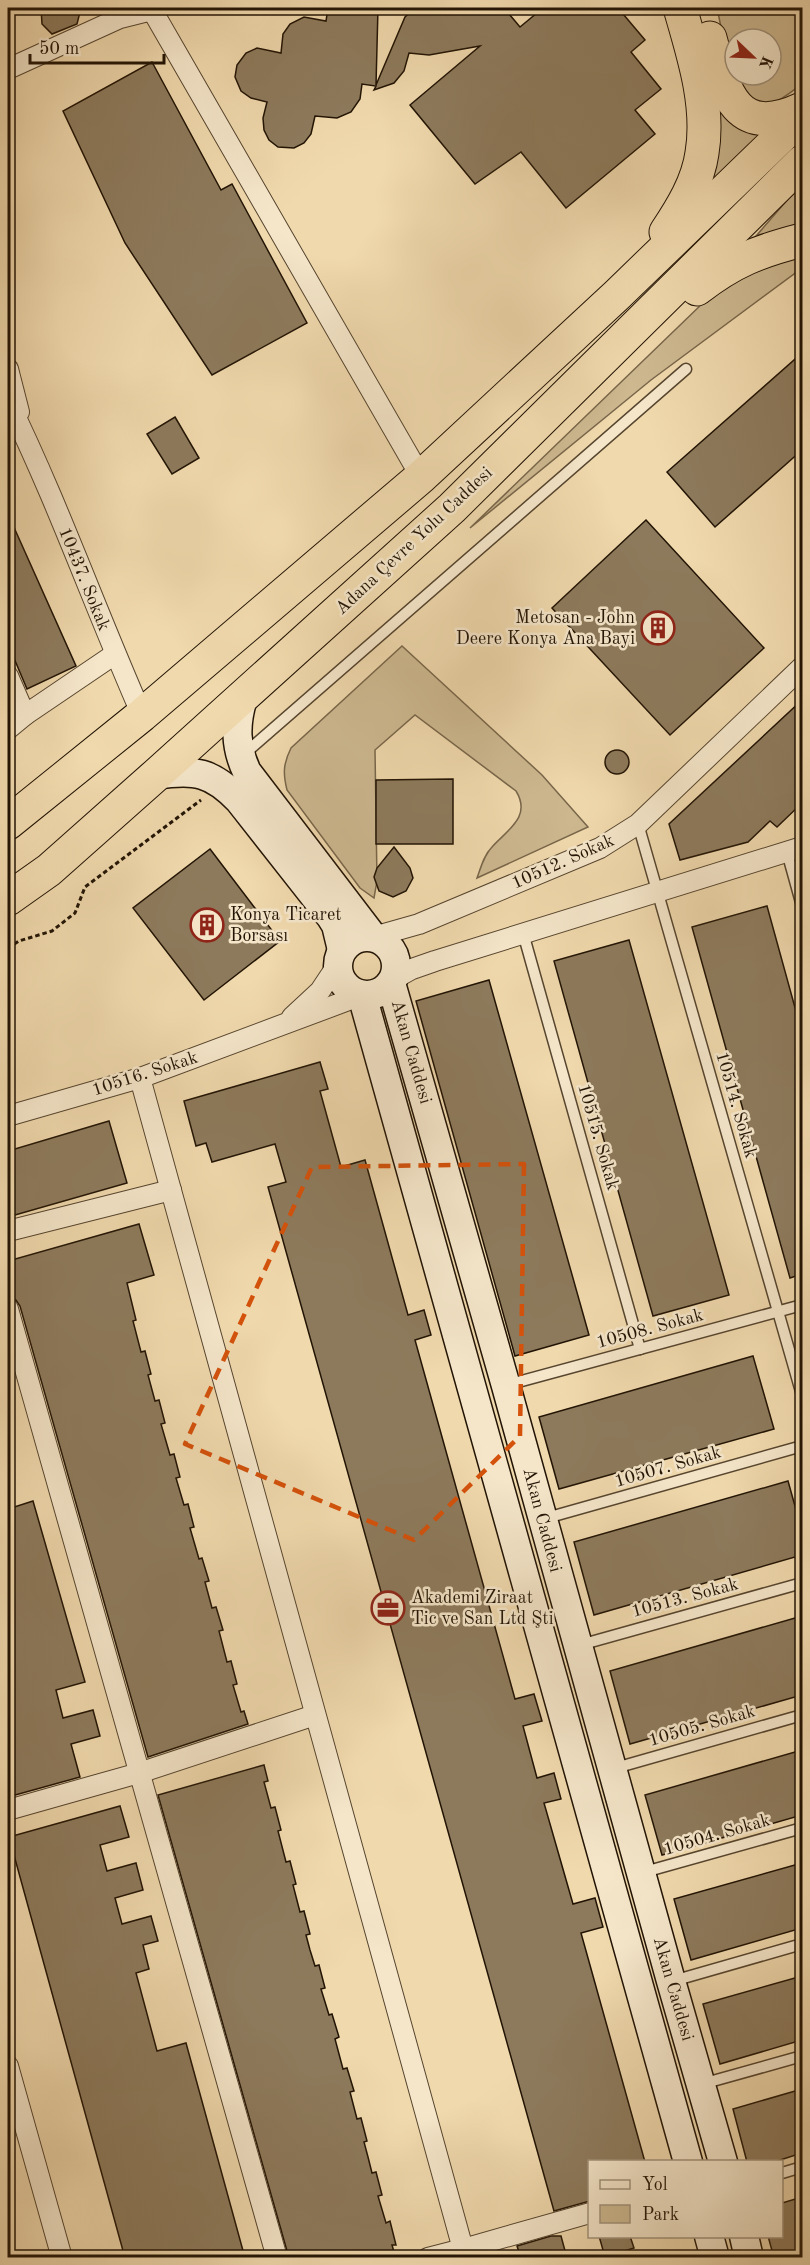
<svg xmlns="http://www.w3.org/2000/svg" width="810" height="2265" viewBox="0 0 810 2265" font-family="'Old Standard TT',serif">
<style>
.green{fill:#cdb890;stroke:#78664a;stroke-width:1.5;fill-rule:evenodd}
.building{fill:#8d7a5c;stroke:#221405;stroke-width:1.5}
.lines{fill:none;stroke-linecap:round;stroke-linejoin:round}
.lane-casing{stroke:#56452f;stroke-width:13}
.street-casing{stroke:#56452f;stroke-width:22}
.secondary-casing{stroke:#221405;stroke-width:31}
.highway-casing{stroke:#221405;stroke-width:35}
.path{stroke:#221405;stroke-width:3;stroke-dasharray:4.5 3;stroke-linecap:butt}
.lane{stroke:#f5e6ca;stroke-width:10}
.street{stroke:#f5e6ca;stroke-width:20}
.secondary{stroke:#f5e6ca;stroke-width:28}
.highway{stroke:#f0d9ad;stroke-width:33}
.marked{fill:none;stroke:#d4520b;stroke-width:4.5;stroke-dasharray:12 8;stroke-linejoin:round}
.labels{text-anchor:middle;dominant-baseline:central;stroke-width:5;stroke-linejoin:round;paint-order:stroke}
.street-label{font-size:18px;fill:#221405;stroke:#f5e6ca}
.poi-label{font-size:18px;fill:#221405;stroke:#f5e6ca;text-anchor:start}
</style>
<rect width="100%" height="100%" fill="#f0d9ad"/>
<filter id="stains"><feTurbulence type="fractalNoise" baseFrequency=".00333" numOctaves="4"/><feColorMatrix values="0 0 0 0 .2 0 0 0 0 .09 0 0 0 0 .02 0 0 0 .5 -.17"/></filter>
<radialGradient id="worn" r=".72"><stop offset=".6" stop-color="#630" stop-opacity="0"/><stop offset="1" stop-color="#630" stop-opacity=".3"/></radialGradient>
<g class="green">
<path d="M717,8H802V84C792,91 779,103 766,104C757,105 746,100 741,93C729,75 722,30 717,8ZM735,39H771V75H735Z"/>
<polygon points="709,84 768,128 705,195"/>
<polygon points="802,183 802,228 757,235"/>
<polygon points="802,252 802,268 651,380 470,528 705,301 728,282"/>
<path d="M402,646L542,775L588,827L477,878C481,867 484,855 492,847C507,830 532,817 516,791L415,715L375,750L377,881L374,898L360,888L287,790C283,774 283,764 291,748Z"/>
</g>
<g class="building">
<polygon points="41,8 81,8 77,24 52,34 42,24"/>
<polygon points="328,8 378,8 376,85 405,17 415,8 504,8 520,27 543,8 618,8 645,40 631,52 661,89 635,110 655,134 566,208 521,152 475,184 410,105 480,46 429,55 409,53 404,71 394,83 374,90 376,86 362,84 360,99 351,112 337,118 315,116 311,134 304,143 294,148 278,147 269,140 264,130 263,118 267,102 251,98 241,91 235,77 237,65 246,53 257,48 281,53 283,34 290,24 304,17 326,21"/>
<polygon points="152,62 221,190 232,184 307,323 212,375 125,243 63,111"/>
<polygon points="802,353 802,450 715,527 667,472"/>
<polygon points="175,417 199,458 172,474 147,434"/>
<polygon points="8,514 76,666 27,689 8,644"/>
<polygon points="646,520 764,648 670,735 552,608"/>
<polygon points="802,700 802,803 777,827 770,821 748,842 680,860 669,824"/>
<circle cx="617" cy="762" r="12"/>
<polygon points="453,779 453,844 376,844 376,780"/>
<polygon points="394,847 410,868 413,878 406,891 393,897 379,891 374,877 377,868"/>
<polygon points="210,849 280,941 204,1000 133,908"/>
<polygon points="767,906 802,1033 802,1274 790,1278 692,927"/>
<polygon points="629,940 729,1295 653,1316 554,961"/>
<polygon points="489,980 589,1335 515,1356 416,1001"/>
<polygon points="320,1062 328,1089 320,1091 341,1167 365,1160 408,1315 424,1310 431,1335 415,1340 515,1699 534,1694 542,1721 523,1726 537,1778 554,1773 561,1799 544,1803 573,1904 595,1898 603,1927 581,1933 645,2162 590,2162 590,2201 554,2211 268,1187 286,1182 275,1144 212,1162 206,1143 196,1146 184,1101"/>
<polygon points="109,1121 127,1183 8,1217 8,1151"/>
<polygon points="139,1224 154,1275 127,1283 136,1320 133,1321 141,1352 145,1351 151,1374 148,1375 155,1401 159,1400 165,1423 161,1424 170,1455 174,1454 180,1477 176,1478 184,1505 188,1504 194,1527 190,1528 199,1559 202,1558 209,1581 205,1582 212,1608 216,1607 223,1630 219,1631 227,1662 231,1661 237,1684 233,1685 241,1712 244,1711 248,1724 148,1757 20,1306 16,1300 8,1297 8,1261"/>
<polygon points="753,1356 774,1429 559,1489 539,1417"/>
<polygon points="788,1481 802,1531 802,1555 594,1615 574,1542"/>
<polygon points="33,1501 85,1682 56,1690 63,1718 93,1710 100,1736 71,1744 80,1777 8,1797 8,1509"/>
<polygon points="802,1616 802,1695 630,1744 610,1671"/>
<polygon points="802,1750 802,1815 662,1855 645,1795"/>
<polygon points="264,1765 268,1781 264,1782 271,1808 275,1807 281,1830 278,1831 286,1862 290,1861 296,1884 293,1885 300,1912 304,1911 310,1934 306,1935 310,1950 315,1966 319,1965 325,1988 321,1989 329,2015 332,2014 339,2037 335,2039 343,2069 347,2068 354,2091 350,2092 357,2119 361,2118 367,2141 364,2142 368,2157 372,2173 376,2172 382,2195 378,2196 386,2223 390,2221 396,2245 392,2245 394,2252 373,2258 289,2258 158,1795"/>
<polygon points="120,1806 129,1837 100,1845 107,1871 136,1863 143,1890 115,1898 122,1924 151,1916 158,1941 143,1945 149,1969 136,1973 157,2051 186,2043 245,2258 125,2258 9,1837"/>
<polygon points="802,1863 802,1928 691,1960 674,1899"/>
<polygon points="802,1976 802,2040 720,2064 703,2004"/>
<polygon points="802,2089 802,2153 774,2162 747,2162 733,2109"/>
<polygon points="802,2197 802,2258 774,2258 768,2236 782,2236 782,2203"/>
<polygon points="551,2236 561,2236 567,2258 521,2258 517,2246"/>
<polygon points="599,2236 630,2236 634,2248 605,2257"/>
</g>
<g class="lines">
<g class="lane-casing">
<g id="lane">
<polyline points="243,755 686,369"/>
<polyline points="638,824 802,1395"/>
<polyline points="787,852 802,906"/>
<polyline points="523,933 640,1349"/>
<polyline points="507,1385 802,1305"/>
<polyline points="543,1519 802,1446"/>
<polyline points="580,1645 802,1583"/>
<polyline points="612,1769 802,1715"/>
<polyline points="641,1873 802,1828"/>
<polyline points="673,1981 802,1944"/>
<polyline points="702,2084 802,2056"/>
<polyline points="782,2173 802,2167"/>
</g>
</g>
<g class="street-casing">
<g id="street">
<polyline points="8,69 120,18 152,10 421,477"/>
<polyline points="8,369 19,412"/>
<path d="M8,401C58,503 96,611 142,715"/>
<polyline points="8,676 25,715 115,654"/>
<polyline points="8,729 25,715"/>
<polyline points="373,937 419,924 600,848 638,824 802,667"/>
<polyline points="394,979 412,969 435,961 802,847"/>
<polyline points="292,1017 320,991 338,964"/>
<polyline points="140,1078 463,2249"/>
<polyline points="8,1116 140,1078 362,995"/>
<polyline points="8,1231 171,1190"/>
<polyline points="8,1309 277,2258"/>
<polyline points="8,1810 139,1773 315,1715"/>
<polyline points="8,2066 62,2258"/>
<polyline points="428,2258 463,2249 590,2213"/>
</g>
</g>
<g class="secondary-casing">
<g id="secondary">
<path d="M243,698C235,724 235,747 247,772L373,937"/>
<path d="M156,775C195,769 212,772 239,800L331,917L336,925L342,950"/>
<circle cx="367" cy="966" r="29"/>
<polyline points="391,983 506,1386 671,1981 723,2162"/>
<polyline points="362,995 688,2162"/>
<polyline points="709,2236 715,2258"/>
<polyline points="744,2236 749,2258"/>
</g>
</g>
<g class="highway-casing">
<g id="highway">
<path d="M710,38C724,91 735,140 802,109"/>
<path d="M666,232C682,208 698,182 702,153C710,105 693,53 680,8"/>
<path d="M697,289C733,261 759,251 802,240"/>
<polyline points="8,823 142,715 421,477 617,295 802,116"/>
<polyline points="8,899 49,870 156,775 452,508 802,162"/>
</g>
</g>
<polyline class="path" points="8,948 19,941 52,931 75,913 85,887 201,800"/>
<use href="#lane" class="lane"/>
<use href="#street" class="street"/>
<use href="#secondary" class="secondary"/>
<use href="#highway" class="highway"/>
</g>
<path class="marked" d="M524,1164L520,1436L414,1540L185,1444L312,1167Z"/>
<defs>
<g id="building-ring" transform="scale(1.725)"><circle r="9.5" fill="#f5e6ca" stroke="#8f2418" stroke-width="1.5"/><path d="M-4-6H4V6H1V3H-1V6H-4ZM-2.5-4.3h1.7v1.8h-1.7ZM.8-4.3h1.7v1.8H.8ZM-2.5-1h1.7V.8h-1.7ZM.8-1h1.7V.8H.8Z" fill="#8f2418"/></g>
<g id="office-ring" transform="scale(1.725)"><circle r="9.5" fill="#f5e6ca" stroke="#8f2418" stroke-width="1.5"/><path d="M-6-3h4V-5.5h4V-3h4V5H-6ZM-1-4.5V-3h2v-1.5ZM-6 0V1H6V0Z" fill="#8f2418"/></g>
</defs>
<g fill-rule="evenodd">
<use href="#building-ring" x="658" y="628"/>
<use href="#building-ring" x="207" y="925"/>
<use href="#office-ring" x="388" y="1608"/>
</g>
<g class="labels">
<g class="street-label">
<text transform="translate(414 541) rotate(-43)">Adana Çevre Yolu Caddesi</text>
<text transform="translate(84 579) rotate(68)">10437. Sokak</text>
<text transform="translate(563 862) rotate(-24)">10512. Sokak</text>
<text transform="translate(411 1052) rotate(74)">Akan Caddesi</text>
<text transform="translate(145 1074) rotate(-18)">10516. Sokak</text>
<text transform="translate(736 1105) rotate(74)">10514. Sokak</text>
<text transform="translate(598 1137) rotate(74)">10515. Sokak</text>
<text transform="translate(650 1329) rotate(-15)">10508. Sokak</text>
<text transform="translate(668 1467) rotate(-16)">10507. Sokak</text>
<text transform="translate(542 1520) rotate(75)">Akan Caddesi</text>
<text transform="translate(685 1598) rotate(-15)">10513. Sokak</text>
<text transform="translate(702 1726) rotate(-16)">10505. Sokak</text>
<text transform="translate(717 1835) rotate(-16)">10504. Sokak</text>
<text transform="translate(673 1989) rotate(74)">Akan Caddesi</text>
</g>
<g class="poi-label">
<text x="635" y="618" text-anchor="end">Metosan - John<tspan x="635" dy="21">Deere Konya Ana Bayi</tspan></text>
<text x="230" y="915">Konya Ticaret<tspan x="230" dy="21">Borsası</tspan></text>
<text x="411" y="1598">Akademi Ziraat<tspan x="411" dy="21">Tic ve San Ltd Şti</tspan></text>
</g>
</g>
<rect width="810" height="2265" fill="none" stroke="#f0d9ad" stroke-width="30"/>
<rect x="9" y="9" width="792" height="2247" fill="none" stroke="#221405" stroke-width="3"/>
<rect x="15" y="15" width="780" height="2235" fill="none" stroke="#221405" stroke-width="1.5"/>
<rect x="588" y="2160" width="195" height="78" fill="#f5e6ca" stroke="#a1927b" stroke-width="1.5"/>
<rect x="600" y="2180" width="30" height="9" fill="#f5e6ca" stroke="#a1927b" stroke-width="1.5"/>
<text x="642" y="2190" font-size="18" fill="#221405">Yol</text>
<rect x="600" y="2205" width="30" height="18" fill="#cdb890" stroke="#a1927b" stroke-width="1.5"/>
<text x="642" y="2220" font-size="18" fill="#221405">Park</text>
<g transform="translate(753 57) rotate(113)"><circle r="28" fill="#f5e6ca" stroke="#a1927b" stroke-width="1.5"/>
<path d="M0-4.5L10 22L0 15L-10 22Z" fill="#8f2418"/>
<text y="-9" font-size="16" font-weight="bold" text-anchor="middle" fill="#221405">K</text>
</g>
<path d="M30 54v9h134v-9" fill="none" stroke="#221405" stroke-width="3"/>
<text x="39" y="54" font-size="18" fill="#221405" stroke="#f5e6ca" stroke-width="4.5" paint-order="stroke">50 m</text>
<rect width="100%" height="100%" filter="url(#stains)"/>
<rect width="100%" height="100%" fill="url(#worn)"/>
</svg>
